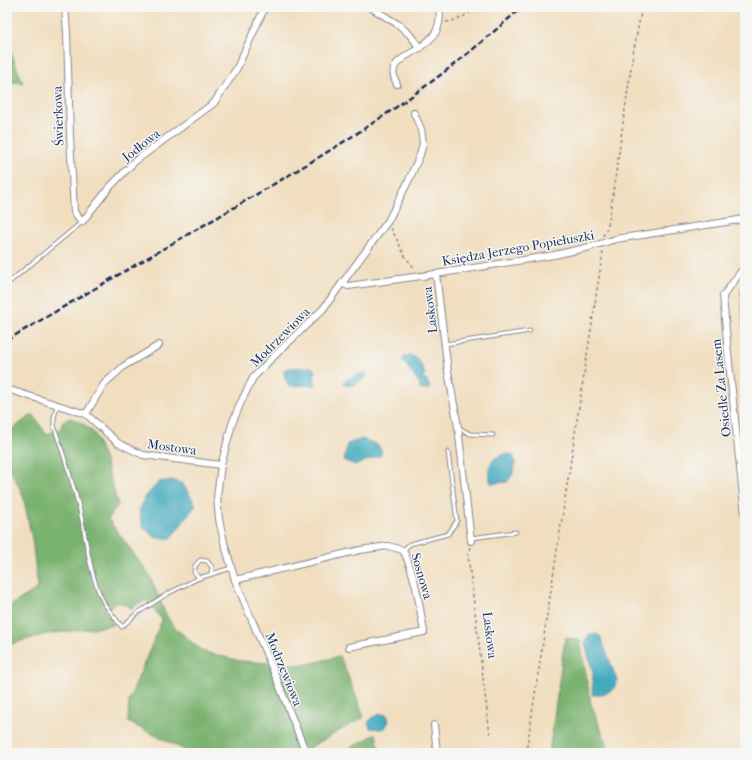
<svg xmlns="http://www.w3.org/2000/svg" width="752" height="760" viewBox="0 0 752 760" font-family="'IM FELL French Canon',serif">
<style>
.forest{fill:#7ab26f;stroke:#4a7066}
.water{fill:#3da9bd;stroke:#2c6c8e}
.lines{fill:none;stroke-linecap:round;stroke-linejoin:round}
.lane-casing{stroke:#86868e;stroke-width:5}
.street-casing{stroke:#86868e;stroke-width:8}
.path{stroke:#86868e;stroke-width:1.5;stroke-dasharray:3 3;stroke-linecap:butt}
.lane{stroke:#fff;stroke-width:3}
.street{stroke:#fff;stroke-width:6}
.rail{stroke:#1b2f5e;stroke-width:2.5;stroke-dasharray:6 3;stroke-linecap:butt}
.labels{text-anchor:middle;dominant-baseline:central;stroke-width:3;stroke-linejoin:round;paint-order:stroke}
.street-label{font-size:13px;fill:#1b2f5e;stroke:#f6f6f2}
</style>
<rect width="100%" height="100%" fill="#f6f6f2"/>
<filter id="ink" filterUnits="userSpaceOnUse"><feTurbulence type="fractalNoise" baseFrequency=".025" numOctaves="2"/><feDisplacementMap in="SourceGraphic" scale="8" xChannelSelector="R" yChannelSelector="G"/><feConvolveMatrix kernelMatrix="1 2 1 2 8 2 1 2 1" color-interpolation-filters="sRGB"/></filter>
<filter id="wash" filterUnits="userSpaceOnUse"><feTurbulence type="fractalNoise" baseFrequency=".012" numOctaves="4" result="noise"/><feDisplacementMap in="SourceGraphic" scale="16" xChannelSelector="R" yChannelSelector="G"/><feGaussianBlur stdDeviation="0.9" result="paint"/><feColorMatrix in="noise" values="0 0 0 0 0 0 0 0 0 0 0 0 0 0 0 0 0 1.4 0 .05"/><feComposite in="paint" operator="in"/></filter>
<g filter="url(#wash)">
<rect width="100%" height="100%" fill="#f1debf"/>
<g class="forest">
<polygon points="7,43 23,83 7,82"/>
<polygon points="745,285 745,352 741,289"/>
<polygon points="33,414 46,434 60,430 63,421 71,418 84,424 94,433 104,458 114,491 118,505 108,519 149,574 166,615 173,626 202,651 240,661 304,665 340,656 364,717 300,753 191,753 128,722 129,700 162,620 146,600 131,608 119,602 104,610 114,625 65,632 47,634 7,645 7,608 38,588 32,539 23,495 7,463 7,433"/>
<polygon points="565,638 580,640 591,704 610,753 549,753"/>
<polygon points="376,734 380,753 340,753"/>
</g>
<g class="water">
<path d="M410,355C419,358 421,365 425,374L424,376L421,379L423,380H427L430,388L429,389L421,390L419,383V381L416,379L402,360L405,356Z"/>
<polygon points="312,367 315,370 314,378 316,385 289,386 286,381 285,376 284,375 284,370 291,368"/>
<path d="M365,372L368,376L356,384L348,386L343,383C346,379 355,376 360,373L362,374Z"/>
<polygon points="362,439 378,445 382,452 380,456 373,458 356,465 344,461 347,444"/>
<path d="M507,454L513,455C517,468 515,472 507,482L498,483H491C485,468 491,456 507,454Z"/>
<polygon points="172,480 183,484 196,505 171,538 156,538 143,527 139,511 146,496 159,482"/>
<polygon points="589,634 596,634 600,636 617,680 614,689 602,695 592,695 593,673 585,643"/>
<polygon points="380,714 387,715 389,721 385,728 381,729 370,728 368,722 372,718"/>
</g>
</g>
<g filter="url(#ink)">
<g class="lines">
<g class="lane-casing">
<g id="lane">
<polyline points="7,284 82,222"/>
<polyline points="445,344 530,331"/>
<path d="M57,405L54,418V426C63,454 73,482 80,511C87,541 89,575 104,603C109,611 116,619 122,627L136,614L167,594L199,578L231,568"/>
<polyline points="459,428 470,434 493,435"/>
<polyline points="471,538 516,532"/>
<polyline points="403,550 410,544 448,534 457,521 448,452"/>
<polyline points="199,578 194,572 195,566 200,560 207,561 212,567 211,574"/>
</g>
</g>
<g class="street-casing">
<g id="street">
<polyline points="65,7 67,33 70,136 74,212 82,222 109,188 134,162 214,103 237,68 265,7"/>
<polyline points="370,7 399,25 410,35 420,48"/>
<path d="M397,84C395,80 392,75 394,69C395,63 401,60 406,56C426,44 444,35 439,7"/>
<polyline points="745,266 723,296 728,353 745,515"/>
<polyline points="436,274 448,371 458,427 471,541"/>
<polyline points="342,283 348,286 436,274 554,255 590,247 616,239 745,219"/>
<polyline points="7,389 86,414 118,443 143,455 221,465"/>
<polyline points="86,414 104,384 124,366 159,345"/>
<path d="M235,580L360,550L388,546L403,550C416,576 419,603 424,632L349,647"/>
<polyline points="434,725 437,753"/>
<polyline points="306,753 276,677 235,580 224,542 219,519 217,497 221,465 232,424 241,402 253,378 269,361 323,309 388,221 408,182 420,155 423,143 421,129 414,113"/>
</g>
</g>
<g class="path">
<path d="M446,22C459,20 466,16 476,7"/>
<polyline points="391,228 405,256 415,269"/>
<polyline points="603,236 607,228 609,221 633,54 642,7"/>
<polyline points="470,547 468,555 490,735"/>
<polyline points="526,753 603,251"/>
</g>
<use href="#lane" class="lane"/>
<use href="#street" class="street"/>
<path class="rail" d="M7,340C77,299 147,258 218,217C282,179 348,142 409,98C449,70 486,39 522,7"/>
</g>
</g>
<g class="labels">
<g class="street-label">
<text transform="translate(58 116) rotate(-92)">Świerkowa</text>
<text transform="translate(141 145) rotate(-38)">Jodłowa</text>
<text transform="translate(518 248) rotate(-10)">Księdza Jerzego Popiełuszki</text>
<text transform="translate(430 310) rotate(-97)">Laskowa</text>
<text transform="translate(280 337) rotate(-45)">Modrzewiowa</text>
<text transform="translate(721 388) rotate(-96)">Osiedle Za Lasem</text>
<text transform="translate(172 447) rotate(8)">Mostowa</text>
<text transform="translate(422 576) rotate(74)">Sosnowa</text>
<text transform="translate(490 635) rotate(83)">Laskowa</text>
<text transform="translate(284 669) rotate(68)">Modrzewiowa</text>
</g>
</g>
<rect width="752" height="760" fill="none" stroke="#f6f6f2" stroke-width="24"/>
</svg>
